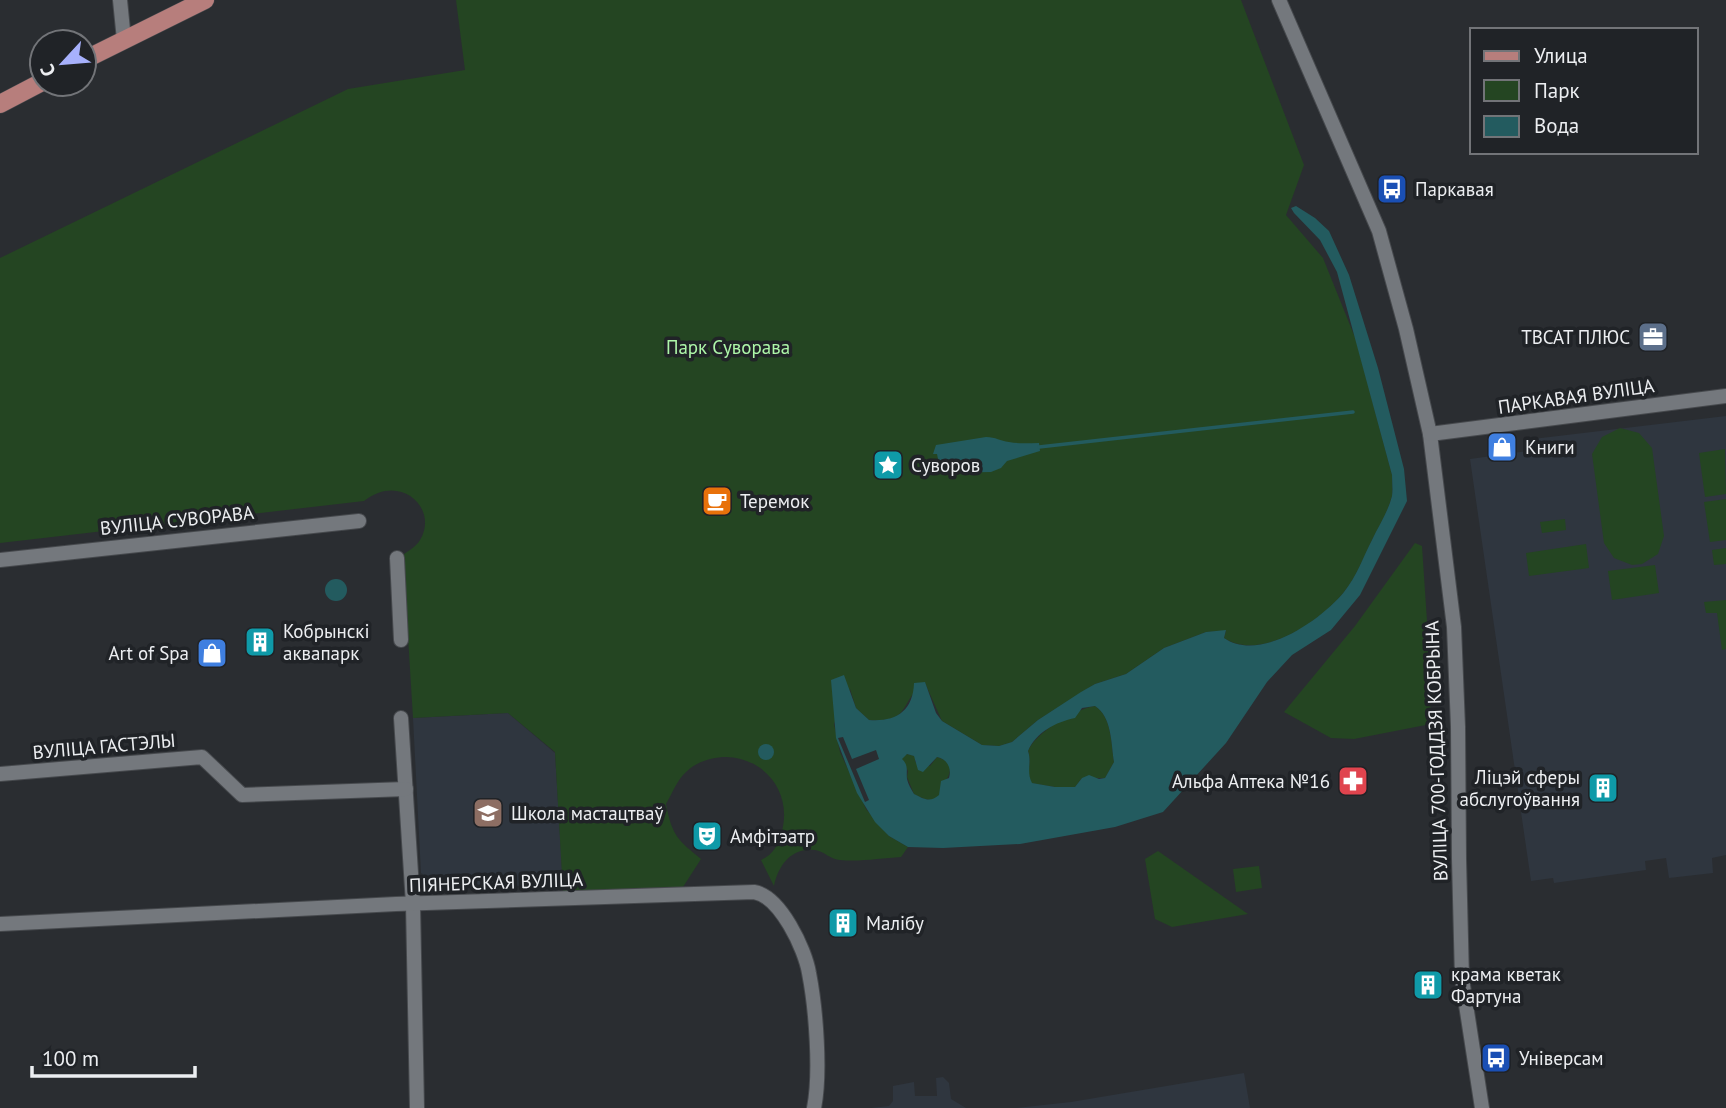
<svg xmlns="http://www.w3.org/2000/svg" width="1726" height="1108" viewBox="0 0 1726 1108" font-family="'PT Sans',sans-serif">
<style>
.built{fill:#2f363f}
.green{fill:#244522}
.water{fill:#235b5f;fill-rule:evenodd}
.pier{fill:#2a2d31}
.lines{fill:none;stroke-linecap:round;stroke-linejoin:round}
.stream{stroke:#235b5f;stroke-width:3.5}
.minor-casing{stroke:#46494d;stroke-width:16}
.major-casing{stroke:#46494d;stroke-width:19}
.minor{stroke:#74787d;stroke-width:14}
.major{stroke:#b77e7c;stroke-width:18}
.labels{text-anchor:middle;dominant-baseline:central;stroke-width:7;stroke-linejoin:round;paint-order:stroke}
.poi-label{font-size:19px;fill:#eceef1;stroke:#202327;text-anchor:start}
.park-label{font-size:19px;fill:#aef7a9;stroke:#202327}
.street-label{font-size:19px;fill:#eceef1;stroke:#202327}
</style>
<rect width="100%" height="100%" fill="#2a2d31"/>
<g class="built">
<polygon points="1726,416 1726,855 1712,858 1713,873 1669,878 1666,858 1645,861 1646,870 1554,883 1553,878 1531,881 1470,459 1534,450 1533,439"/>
<polygon points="508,713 555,753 563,884 440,889 421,873 413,718"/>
<polygon points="1244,1073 1250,1108 1016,1108 1071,1102"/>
<polygon points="943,1077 949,1083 951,1099 966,1108 871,1108 889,1106 893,1101 893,1086 914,1082 915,1096 937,1096 936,1078"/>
</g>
<g class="green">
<path d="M456,0H1241L1304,165L1286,215L1323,258L1356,340L1392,475C1392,482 1393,489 1392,496C1388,512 1379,526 1372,540C1363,558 1357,576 1344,592C1321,621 1261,662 1224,638L1226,631L1206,632L1164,648L1126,674L1095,684L1038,720L1012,742L999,746L982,745L942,721L925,683C898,701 913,723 869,720L856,708L850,689L834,724L840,752L866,809L889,836L908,847L901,857C882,858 860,862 840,860C831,860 824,851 815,850C791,847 778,866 774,886L761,860C773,855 779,844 782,831C792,792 765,758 726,757C712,757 696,762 686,772C677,780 672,794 666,804C672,836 678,840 701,859L683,887L563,892L555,752L508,713L413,718L403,555C409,550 416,547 420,540C439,509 401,472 364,501L0,543V258L348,89L465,70Z"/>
<polygon points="1620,428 1639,433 1652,448 1664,536 1658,554 1642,564 1632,565 1614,558 1604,543 1592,454 1602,437"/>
<polygon points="1725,449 1726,494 1705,497 1699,453"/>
<polygon points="1726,499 1726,540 1710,542 1704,502"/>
<polygon points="1565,519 1566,530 1542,533 1540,522"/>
<polygon points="1415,543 1422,546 1429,651 1431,724 1354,739 1331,738 1284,712 1355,626"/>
<polygon points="1586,544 1589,568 1529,576 1526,553"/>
<polygon points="1726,548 1726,564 1714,565 1712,550"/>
<polygon points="1655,565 1659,593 1612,600 1608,571"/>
<polygon points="1726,600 1726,649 1722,650 1717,613 1706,613 1704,602"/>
<path d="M1095,706C1112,717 1111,743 1114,762L1105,778H1082L1075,787H1055L1031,783C1026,772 1032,762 1028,751C1036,732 1075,709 1095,706Z"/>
<path d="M907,754L915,756V762L930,766L937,757C954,762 952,773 944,783C941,786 941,791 940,794C934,805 922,798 914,794L907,777L908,771L901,758Z"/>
<polygon points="1158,851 1248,914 1172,927 1155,919 1145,859"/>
<polygon points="1259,866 1262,888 1236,892 1233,869"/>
</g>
<g class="water">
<path d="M1296,206L1315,218L1329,231L1349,275L1378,368L1404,469L1407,501L1360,595L1331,630L1292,655L1267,682L1226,743L1163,812L1115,827L1020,844L943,848L908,847L889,836L875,822L857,793L836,738L831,680L844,675L856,708L869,720C895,722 913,712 914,683L925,682L936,713L942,721L982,745L999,746L1012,742L1038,720L1081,692L1095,684L1126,674L1164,648L1206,632L1226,630L1224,638C1260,663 1321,620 1344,592C1357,576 1363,557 1372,540C1379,525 1388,512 1392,496C1393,489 1392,482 1392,475L1337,272L1320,240L1294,213L1291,208ZM1095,706C1112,717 1111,743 1114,762L1105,778L1099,779L1089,775L1082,778L1075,787H1055L1032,783C1026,772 1032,762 1028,751C1036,732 1056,722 1075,718L1082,708ZM907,754L914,756L918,770L923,772L937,757C947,759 952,768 949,778L941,781L939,795C930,803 924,799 914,794C911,789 908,784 907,779C906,770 909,766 902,759Z"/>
<path d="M986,437C996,437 1000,441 1009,442C1018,444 1029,443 1039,443L1040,451L1007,461L1001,468L991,472L937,473L934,465L939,464L937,454H933L936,445Z"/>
<circle cx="336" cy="590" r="11"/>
<circle cx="766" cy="752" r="8"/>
</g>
<polygon class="pier" points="843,737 852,759 876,750 879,759 856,769 869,800 865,802 838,738"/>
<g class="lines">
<polyline class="stream" points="1039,447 1353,412"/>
<g class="minor-casing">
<g id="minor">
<polyline points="120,0 124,40"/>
<polyline points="1279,0 1379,231 1406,329 1430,434 1454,627 1458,727 1459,859 1462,979 1482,1108"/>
<polyline points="1430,434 1726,396"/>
<polyline points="397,558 401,640"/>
<polyline points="0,560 359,521"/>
<polyline points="401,718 413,904 417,1108"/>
<polyline points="0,774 202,757 242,795 406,789"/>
<path d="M0,924L396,904L754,892C780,896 805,949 809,973C816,1009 821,1073 814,1108"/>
</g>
</g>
<g class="major-casing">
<g id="major">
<polyline points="84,60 205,0"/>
<polyline points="0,104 42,82"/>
</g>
</g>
<use href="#minor" class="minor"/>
<use href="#major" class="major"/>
</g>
<defs>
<g id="bus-square" transform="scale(1.575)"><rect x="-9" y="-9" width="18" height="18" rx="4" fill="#1a4fb4" stroke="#202327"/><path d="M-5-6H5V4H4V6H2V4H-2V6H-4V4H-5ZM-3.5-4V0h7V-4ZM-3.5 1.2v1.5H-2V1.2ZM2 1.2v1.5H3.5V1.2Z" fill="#fff"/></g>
<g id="office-square" transform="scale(1.575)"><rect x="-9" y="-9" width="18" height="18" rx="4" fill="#5c6f8a" stroke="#202327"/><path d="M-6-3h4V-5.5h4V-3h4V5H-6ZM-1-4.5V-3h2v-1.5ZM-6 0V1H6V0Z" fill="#fff"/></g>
<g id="shop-square" transform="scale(1.575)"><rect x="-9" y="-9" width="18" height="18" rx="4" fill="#3f7fe0" stroke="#202327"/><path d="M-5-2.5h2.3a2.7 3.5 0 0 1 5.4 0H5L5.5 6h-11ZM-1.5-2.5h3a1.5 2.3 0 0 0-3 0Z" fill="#fff"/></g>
<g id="sight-square" transform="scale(1.575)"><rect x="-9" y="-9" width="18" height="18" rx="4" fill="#0f9aa8" stroke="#202327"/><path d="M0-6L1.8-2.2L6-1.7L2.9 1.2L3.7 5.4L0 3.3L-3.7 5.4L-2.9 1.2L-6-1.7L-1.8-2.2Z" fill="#fff"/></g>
<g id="cafe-square" transform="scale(1.575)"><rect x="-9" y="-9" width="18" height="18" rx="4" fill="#e8710a" stroke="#202327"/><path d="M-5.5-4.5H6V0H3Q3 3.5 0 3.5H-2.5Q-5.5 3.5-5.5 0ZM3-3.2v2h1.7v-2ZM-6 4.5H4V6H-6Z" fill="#fff"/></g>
<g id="building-square" transform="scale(1.575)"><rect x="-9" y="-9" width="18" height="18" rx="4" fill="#0f9aa8" stroke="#202327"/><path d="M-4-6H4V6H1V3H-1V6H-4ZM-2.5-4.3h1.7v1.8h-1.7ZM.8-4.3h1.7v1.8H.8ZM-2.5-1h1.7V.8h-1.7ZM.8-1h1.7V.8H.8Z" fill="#fff"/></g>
<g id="pharmacy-square" transform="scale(1.575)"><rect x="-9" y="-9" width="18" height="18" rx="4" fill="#e0444e" stroke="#202327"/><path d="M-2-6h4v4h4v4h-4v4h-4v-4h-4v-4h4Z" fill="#fff"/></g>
<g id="school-square" transform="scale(1.575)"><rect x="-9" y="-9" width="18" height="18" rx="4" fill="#8d6e63" stroke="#202327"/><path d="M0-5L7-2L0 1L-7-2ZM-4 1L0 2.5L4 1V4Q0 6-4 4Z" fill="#fff"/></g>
<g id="theatre-square" transform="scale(1.575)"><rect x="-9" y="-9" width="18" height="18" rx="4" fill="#0f9aa8" stroke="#202327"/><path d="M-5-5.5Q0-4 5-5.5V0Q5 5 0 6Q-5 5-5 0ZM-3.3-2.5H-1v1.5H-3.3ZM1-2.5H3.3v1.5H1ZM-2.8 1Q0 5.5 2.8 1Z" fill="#fff"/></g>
</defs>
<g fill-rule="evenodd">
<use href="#bus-square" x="1392" y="189"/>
<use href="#office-square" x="1653" y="337"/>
<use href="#shop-square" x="1502" y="447"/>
<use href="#sight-square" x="888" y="465"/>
<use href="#cafe-square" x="717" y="501"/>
<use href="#building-square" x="260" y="642"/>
<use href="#shop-square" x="212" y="653"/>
<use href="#pharmacy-square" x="1353" y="781"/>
<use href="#building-square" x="1603" y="788"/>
<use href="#school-square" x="488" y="813"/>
<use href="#theatre-square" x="707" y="836"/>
<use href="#building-square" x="843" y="923"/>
<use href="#building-square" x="1428" y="985"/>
<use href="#bus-square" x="1496" y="1058"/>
</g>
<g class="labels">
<g class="poi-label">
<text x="1415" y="189">Паркавая</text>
<text x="1630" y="337" text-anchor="end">ТВСАТ ПЛЮС</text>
<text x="1525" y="447">Книги</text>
<text x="911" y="465">Суворов</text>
<text x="740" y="501">Теремок</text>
<text x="283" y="631">Кобрынскі<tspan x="283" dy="22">аквапарк</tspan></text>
<text x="189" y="653" text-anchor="end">Art of Spa</text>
<text x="1580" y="777" text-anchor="end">Ліцэй сферы<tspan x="1580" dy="22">абслугоўвання</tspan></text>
<text x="1330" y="781" text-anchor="end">Альфа Аптека №16</text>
<text x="511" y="813">Школа мастацтваў</text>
<text x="730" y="836">Амфітэатр</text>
<text x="866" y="923">Малібу</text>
<text x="1451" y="974">крама кветак<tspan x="1451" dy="22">Фартуна</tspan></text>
<text x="1519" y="1058">Універсам</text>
</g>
<g class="park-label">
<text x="728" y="347">Парк Суворава</text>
</g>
<g class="street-label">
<text transform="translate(1576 396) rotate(-8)">ПАРКАВАЯ ВУЛІЦА</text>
<text transform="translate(177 520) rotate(-6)">ВУЛІЦА СУВОРАВА</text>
<text transform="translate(104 746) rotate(-5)">ВУЛІЦА ГАСТЭЛЫ</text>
<text transform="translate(1436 751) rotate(-92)">ВУЛІЦА 700-ГОДДЗЯ КОБРЫНА</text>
<text transform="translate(496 882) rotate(-2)">ПІЯНЕРСКАЯ ВУЛІЦА</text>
</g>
</g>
<rect x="1470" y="28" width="228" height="126" fill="#202327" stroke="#727478" stroke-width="2"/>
<rect x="1484" y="51" width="35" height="10" fill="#b77e7c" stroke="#727478" stroke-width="2"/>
<text x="1534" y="63" font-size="21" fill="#eceef1">Улица</text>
<rect x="1484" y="80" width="35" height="21" fill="#244522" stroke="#727478" stroke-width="2"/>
<text x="1534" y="98" font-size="21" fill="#eceef1">Парк</text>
<rect x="1484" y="116" width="35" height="21" fill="#235b5f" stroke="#727478" stroke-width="2"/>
<text x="1534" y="133" font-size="21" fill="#eceef1">Вода</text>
<g transform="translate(63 63) rotate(244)"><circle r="33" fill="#202327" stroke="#727478" stroke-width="2"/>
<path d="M0-5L12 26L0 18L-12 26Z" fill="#a7b1fc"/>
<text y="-10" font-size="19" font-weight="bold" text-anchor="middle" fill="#eceef1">С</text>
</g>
<path d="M32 1066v10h163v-10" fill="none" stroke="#eceef1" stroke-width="3.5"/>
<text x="42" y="1066" font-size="21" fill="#eceef1" stroke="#202327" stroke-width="5" paint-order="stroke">100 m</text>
</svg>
